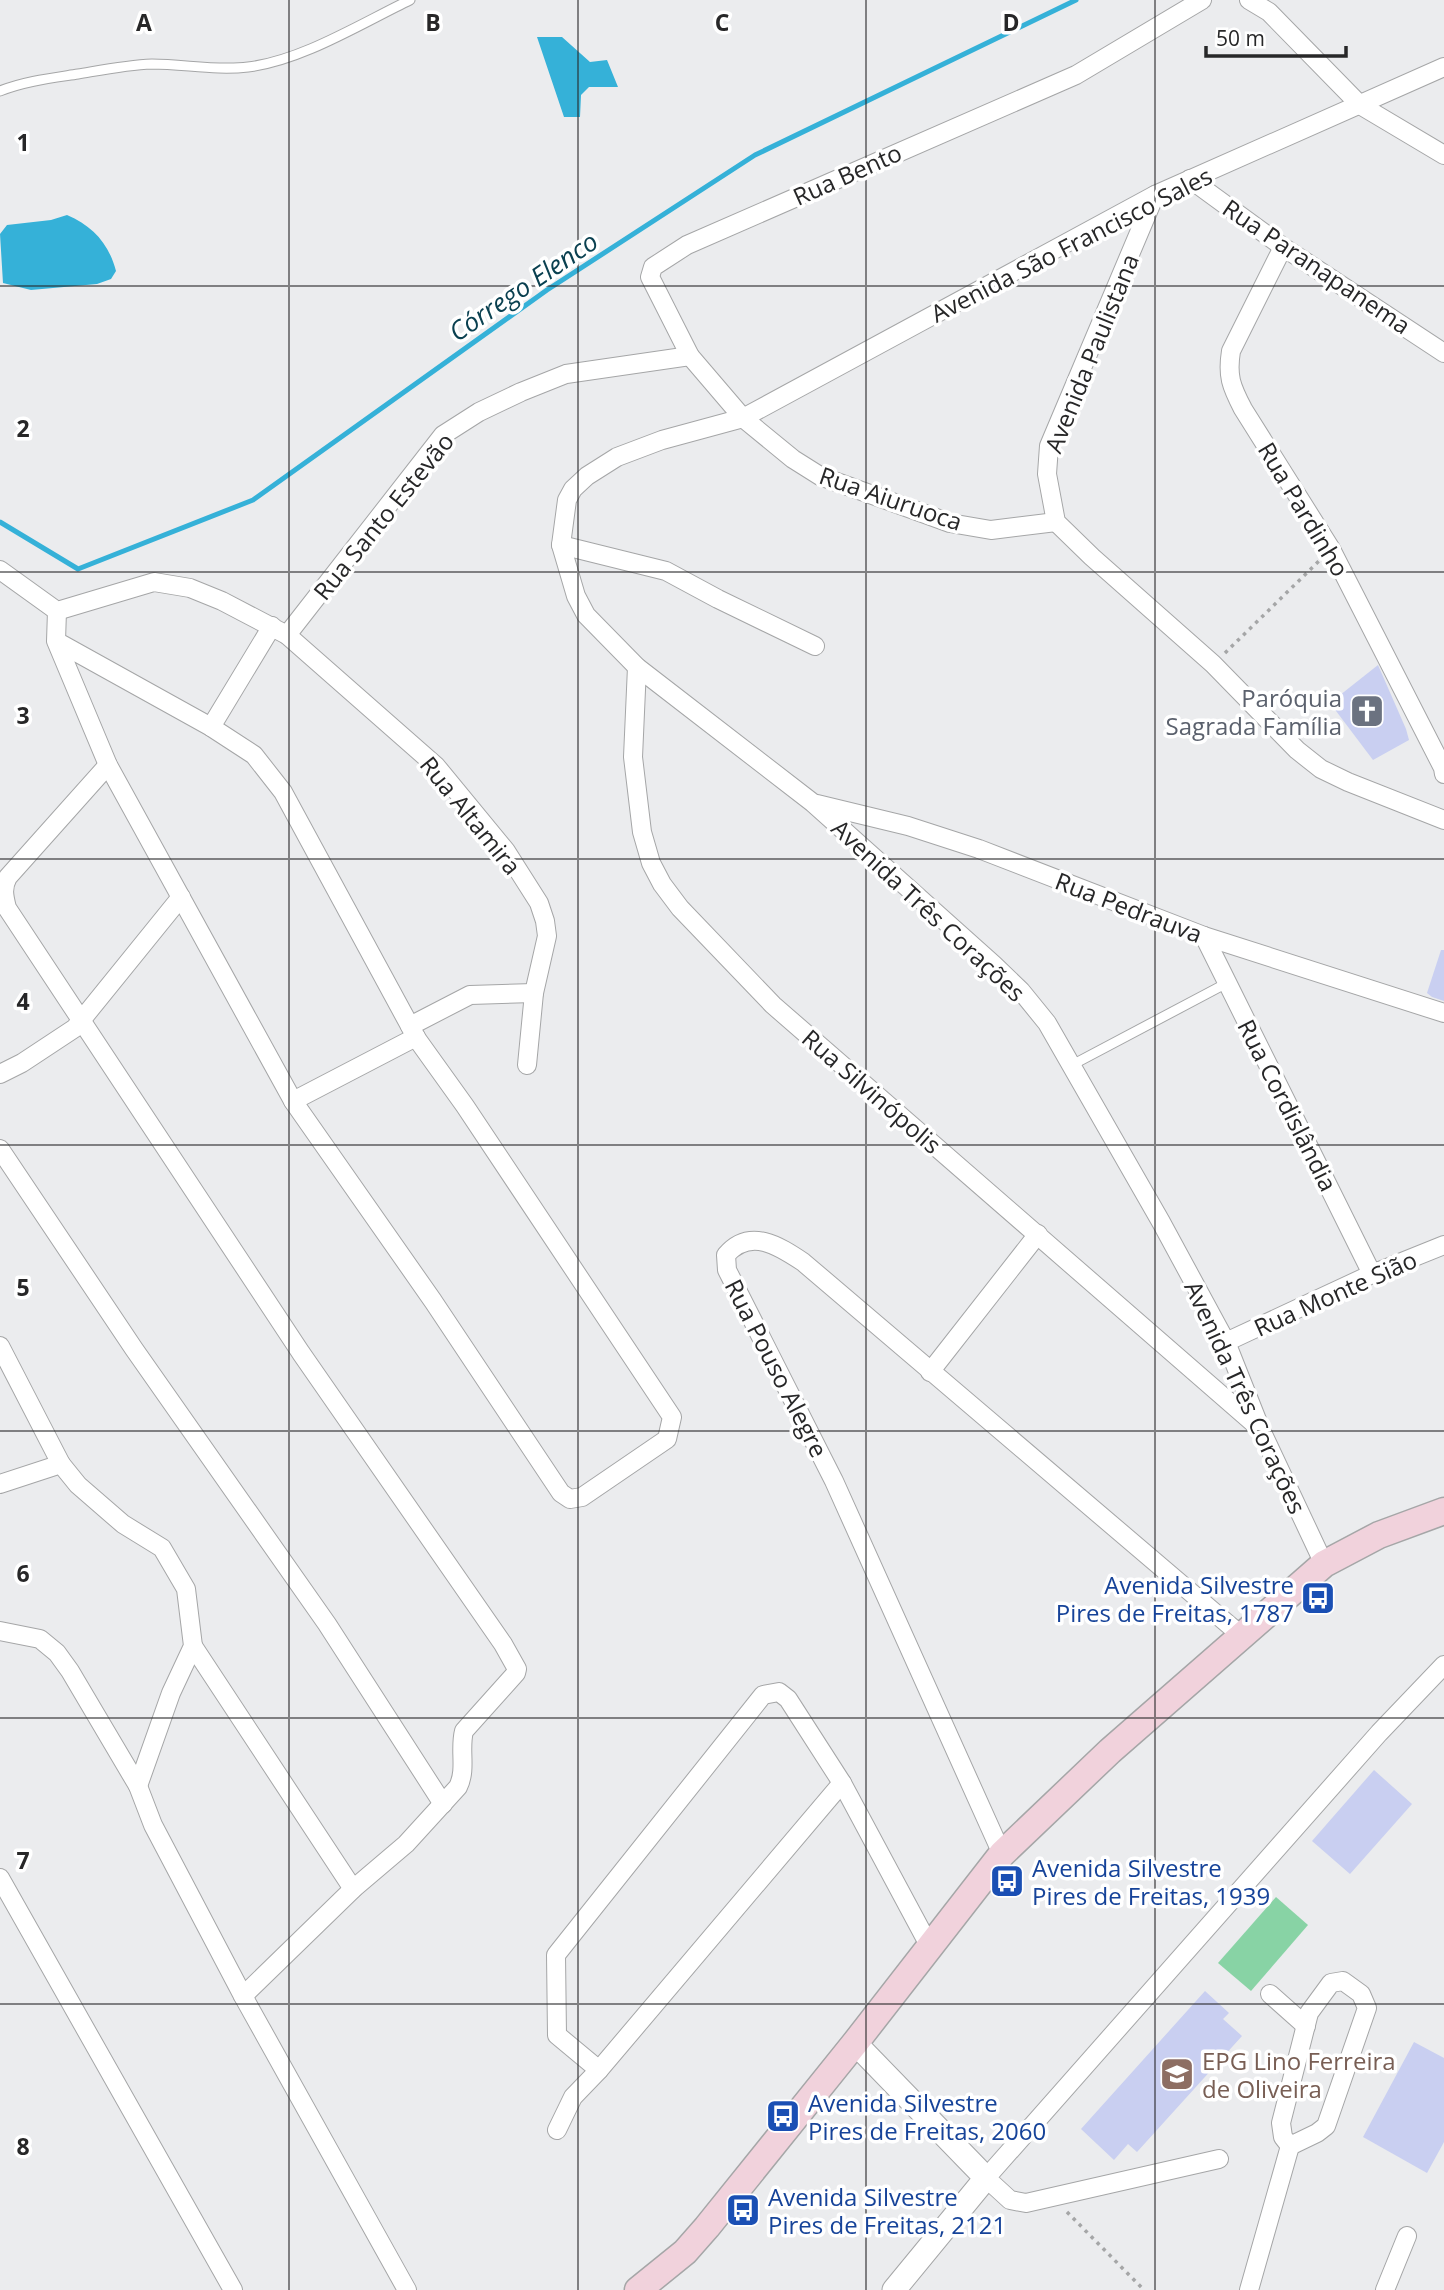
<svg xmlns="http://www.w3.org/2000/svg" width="1444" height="2290" viewBox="0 0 1444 2290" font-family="'Open Sans',sans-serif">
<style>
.green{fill:#88d3a5}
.water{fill:#35b1d8}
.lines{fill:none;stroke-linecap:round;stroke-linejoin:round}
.stream{stroke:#35b1d8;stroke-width:5}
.building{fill:#c9cff1}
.service-casing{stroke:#a5a6a7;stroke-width:11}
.minor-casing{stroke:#a5a6a7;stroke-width:20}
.tertiary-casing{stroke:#a5a6a7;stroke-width:25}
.secondary-casing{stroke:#a5a6a7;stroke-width:29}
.path{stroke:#a5a6a7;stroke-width:3.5;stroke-dasharray:3.5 5;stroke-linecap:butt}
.service{stroke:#fff;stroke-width:9}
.minor{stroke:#fff;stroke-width:18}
.tertiary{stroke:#fff;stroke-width:23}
.secondary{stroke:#f1d2dc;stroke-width:26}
.grid{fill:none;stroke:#272728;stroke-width:2;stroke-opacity:0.55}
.labels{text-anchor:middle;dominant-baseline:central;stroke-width:7;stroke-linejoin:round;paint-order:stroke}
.street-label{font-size:24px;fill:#272728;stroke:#fff}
.worship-label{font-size:24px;fill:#5b616d;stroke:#fff;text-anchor:end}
.transit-label{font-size:24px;fill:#164399;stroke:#fff;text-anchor:start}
.education-label{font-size:24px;fill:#785e54;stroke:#fff;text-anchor:start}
.water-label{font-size:26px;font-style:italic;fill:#0a4050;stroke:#fff}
.grid-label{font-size:23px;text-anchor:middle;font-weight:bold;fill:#272728;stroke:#fff;stroke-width:7;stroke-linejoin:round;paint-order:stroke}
</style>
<rect width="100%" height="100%" fill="#ebecee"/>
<polygon class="green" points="1276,1897 1308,1925 1251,1991 1218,1963"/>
<g class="water">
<polygon points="537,37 562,37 590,62 607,60 618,87 589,87 581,95 580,117 564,117"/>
<path d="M67,215C93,226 109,244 116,271L111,279L97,284L31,290L3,283L0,234L7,225L51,220Z"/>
</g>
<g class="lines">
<polyline class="stream" points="0,522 78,569 253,500 547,290 755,155 1076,0"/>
</g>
<g class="building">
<polygon points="1378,665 1406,729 1409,740 1373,760 1330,703"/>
<polygon points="1441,950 1444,950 1444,1001 1432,997 1427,993"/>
<polygon points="1374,1770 1412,1804 1350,1874 1312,1841"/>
<polygon points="1205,1991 1229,2013 1223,2019 1242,2036 1137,2152 1128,2144 1114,2160 1081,2129"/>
<polygon points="1414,2042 1444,2058 1444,2142 1427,2173 1363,2137"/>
</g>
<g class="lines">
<g class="service-casing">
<g id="service">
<path d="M0,91C25,81 52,78 78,74C102,70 127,65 152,64C184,64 216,71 248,67C301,61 362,23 410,0"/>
<polyline points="1072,1065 1227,983"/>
</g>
</g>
<g class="minor-casing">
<g id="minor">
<polyline points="1249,0 1269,12 1360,105 1444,155"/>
<polyline points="1190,179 1283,247 1444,353"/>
<polyline points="1155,195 1049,446 1047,474 1056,522 1092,557 1213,664 1297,750 1321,769 1348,782 1444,820"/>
<path d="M1283,247L1231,351C1227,376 1231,386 1243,409L1331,549L1443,768L1444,774"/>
<polyline points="1056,522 991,530 950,523 820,476 793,459 743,418 690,356 650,277 653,267 687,245 1076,75 1202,0"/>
<polyline points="561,545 666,571 718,599 815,646"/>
<polyline points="0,570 57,611 154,582 190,588 222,601 287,635 436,766 506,851 539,903 545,921 547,936 534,993 527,1065"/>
<polyline points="287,635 443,435 479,412 521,392 566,374 690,356"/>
<polyline points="56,641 211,727 254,755 283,792 417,1039 465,1106 672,1417 667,1439 582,1497 570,1499 561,1493 433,1301 293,1101 108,765 56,641 57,611"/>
<polyline points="637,667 633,757 642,832 651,863 662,884 680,908 773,1005 1258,1427"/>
<polyline points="211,727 272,626"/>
<path d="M108,765L8,877C2,888 4,896 7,908L301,1353L503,1644L517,1669L516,1673L464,1731C459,1750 467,1769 458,1787L406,1844L353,1889L243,1996"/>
<polyline points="817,804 908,826 979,849 1204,936 1444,1013"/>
<polyline points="1204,936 1372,1274"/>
<polyline points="410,1026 470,995 534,993"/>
<polyline points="0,1074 22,1063 75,1028 181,897"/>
<polyline points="293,1101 416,1037"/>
<polyline points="0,1149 134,1349 327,1624 443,1804"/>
<polyline points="1226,1342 1372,1274 1444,1245"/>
<polyline points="0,1346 61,1464"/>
<polyline points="930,1372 1038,1234"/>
<polyline points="0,1484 61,1464 78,1485 123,1524 162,1548 186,1589 193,1646 171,1693 138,1786"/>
<polyline points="1324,1564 1261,1430 1226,1342 1161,1222 1047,1023 1021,991 994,965 813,803 637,667 586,615 576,596 561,545 567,500 573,489 587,476 617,457 662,440 743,418 1155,195 1444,67"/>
<polyline points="0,1631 40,1639 57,1653 70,1671 138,1786 153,1825 243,1996 407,2290"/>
<polyline points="193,1646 353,1889"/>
<path d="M1002,1854L834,1481L727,1270L726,1255C750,1227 779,1246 803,1262L1242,1636"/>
<polyline points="0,1878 233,2290"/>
<polygon points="1343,1981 1361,1994 1367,2008 1326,2126 1317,2133 1290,2146 1283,2137 1281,2123 1309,2013 1331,1983"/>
<polyline points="1270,1994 1306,2026"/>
<polyline points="599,2070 557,2035 556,1955 763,1695 779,1692 788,1699 842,1783 930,1947"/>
<polyline points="557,2130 573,2097 599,2070 842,1783"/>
<polyline points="1219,2159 1026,2203 1010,2200 986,2178 1379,1733 1444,1665"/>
<polyline points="1249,2290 1290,2146"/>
<polyline points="1385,2290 1407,2236"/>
</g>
</g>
<g class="tertiary-casing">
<polyline id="tertiary" points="855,2043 986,2178 894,2290"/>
</g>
<g class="secondary-casing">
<polyline id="secondary" points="638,2290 685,2252 707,2227 855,2043 1002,1854 1110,1751 1324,1564 1379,1535 1444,1511"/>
</g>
<g class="path">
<polyline points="1225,653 1319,561"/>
<polyline points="1067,2212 1144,2290"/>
</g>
<use href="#service" class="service"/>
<use href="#minor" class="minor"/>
<use href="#tertiary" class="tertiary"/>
<use href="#secondary" class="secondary"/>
</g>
<path class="grid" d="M289,0V2290M578,0V2290M866,0V2290M1155,0V2290M0,286H1444M0,572H1444M0,859H1444M0,1145H1444M0,1431H1444M0,1718H1444M0,2004H1444"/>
<defs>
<g id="church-square" transform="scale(1.75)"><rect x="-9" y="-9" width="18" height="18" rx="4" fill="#6b7280" stroke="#fff"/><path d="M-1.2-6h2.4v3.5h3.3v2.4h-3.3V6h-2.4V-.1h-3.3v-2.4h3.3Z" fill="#fff"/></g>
<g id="bus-square" transform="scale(1.75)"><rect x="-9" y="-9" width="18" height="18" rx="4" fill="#1a4fb4" stroke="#fff"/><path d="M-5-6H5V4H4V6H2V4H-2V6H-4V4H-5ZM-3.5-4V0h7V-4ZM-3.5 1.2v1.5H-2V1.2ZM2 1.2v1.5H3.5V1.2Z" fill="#fff"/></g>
<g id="school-square" transform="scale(1.75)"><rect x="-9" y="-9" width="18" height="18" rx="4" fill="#8d6e63" stroke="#fff"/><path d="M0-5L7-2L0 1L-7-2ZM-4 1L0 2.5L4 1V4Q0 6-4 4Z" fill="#fff"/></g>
</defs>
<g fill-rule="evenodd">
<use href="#church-square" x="1367" y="711"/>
<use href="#bus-square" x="1318" y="1598"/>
<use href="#bus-square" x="1007" y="1881"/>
<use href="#school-square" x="1177" y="2074"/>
<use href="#bus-square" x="783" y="2116"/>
<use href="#bus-square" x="743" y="2210"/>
</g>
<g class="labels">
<g class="street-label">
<text transform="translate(847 174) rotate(-24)">Rua Bento</text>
<text transform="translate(1071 244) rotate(-27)">Avenida São Francisco Sales</text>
<text transform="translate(1317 266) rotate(34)">Rua Paranapanema</text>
<text transform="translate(1091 353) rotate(-68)">Avenida Paulistana</text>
<text transform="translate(891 498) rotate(19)">Rua Aiuruoca</text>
<text transform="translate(1304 509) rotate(59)">Rua Pardinho</text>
<text transform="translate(383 516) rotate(-51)">Rua Santo Estevão</text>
<text transform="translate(471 815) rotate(51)">Rua Altamira</text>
<text transform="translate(1129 907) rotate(21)">Rua Pedrauva</text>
<text transform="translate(929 910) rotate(43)">Avenida Três Corações</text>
<text transform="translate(872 1091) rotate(41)">Rua Silvinópolis</text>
<text transform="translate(1288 1105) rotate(63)">Rua Cordislândia</text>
<text transform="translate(1335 1293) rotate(-24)">Rua Monte Sião</text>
<text transform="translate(777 1368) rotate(63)">Rua Pouso Alegre</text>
<text transform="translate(1246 1397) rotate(65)">Avenida Três Corações</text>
</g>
<g class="worship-label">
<text x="1342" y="697">Paróquia<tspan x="1342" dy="28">Sagrada Família</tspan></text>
</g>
<g class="transit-label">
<text x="1294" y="1584" text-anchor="end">Avenida Silvestre<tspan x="1294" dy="28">Pires de Freitas, 1787</tspan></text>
<text x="1032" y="1867">Avenida Silvestre<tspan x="1032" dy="28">Pires de Freitas, 1939</tspan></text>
<text x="808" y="2102">Avenida Silvestre<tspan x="808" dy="28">Pires de Freitas, 2060</tspan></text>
<text x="768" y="2196">Avenida Silvestre<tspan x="768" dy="28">Pires de Freitas, 2121</tspan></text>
</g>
<g class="education-label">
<text x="1202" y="2060">EPG Lino Ferreira<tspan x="1202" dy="28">de Oliveira</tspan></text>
</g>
<g class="water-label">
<text transform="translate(523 286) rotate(-34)">Córrego Elenco</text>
</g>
</g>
<g class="grid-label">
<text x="144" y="31">A</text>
<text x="433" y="31">B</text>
<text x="722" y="31">C</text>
<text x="1011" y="31">D</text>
<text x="23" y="151">1</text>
<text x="23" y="437">2</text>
<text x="23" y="724">3</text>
<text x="23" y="1010">4</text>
<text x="23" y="1296">5</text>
<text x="23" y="1582">6</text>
<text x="23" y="1869">7</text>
<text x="23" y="2155">8</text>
</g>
<path d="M1206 46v10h140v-10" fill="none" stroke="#272728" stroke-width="3.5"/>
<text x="1216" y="46" font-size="21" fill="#272728" stroke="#ffffff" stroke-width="5" paint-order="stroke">50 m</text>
</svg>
